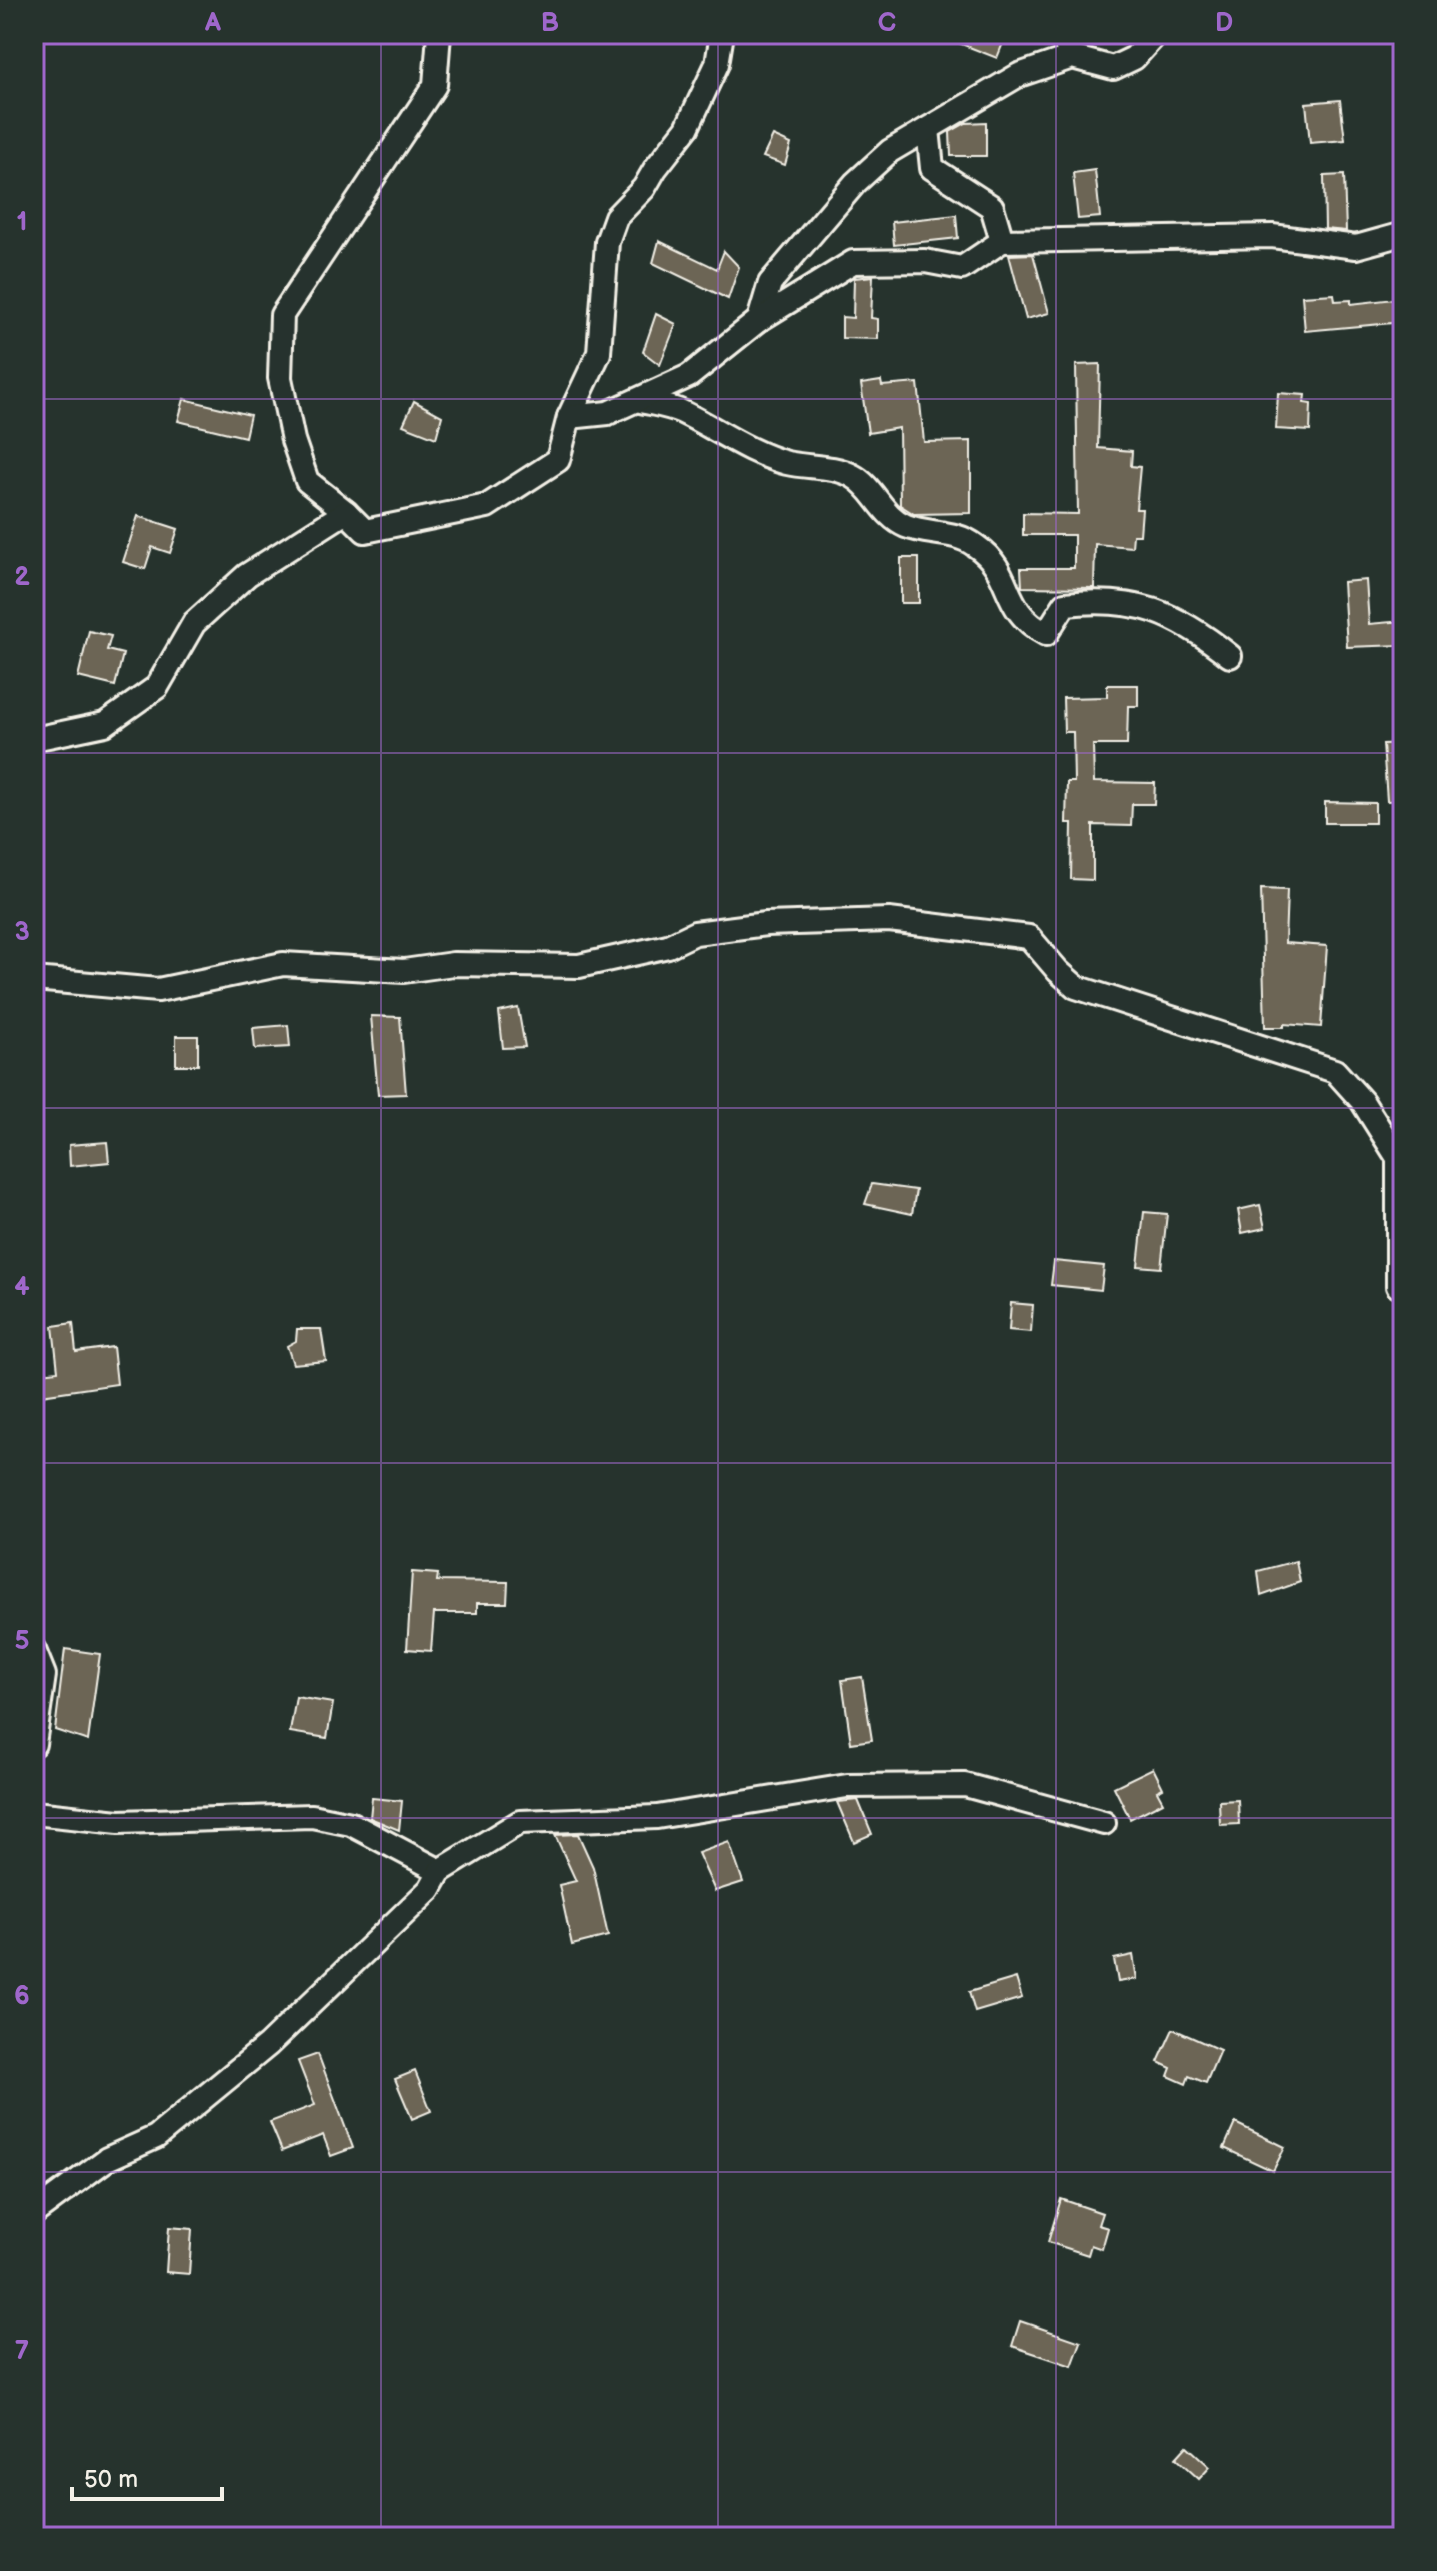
<svg xmlns="http://www.w3.org/2000/svg" width="1437" height="2571" viewBox="0 0 1437 2571" font-family="'Balsamiq Sans',sans-serif">
<style>
.building{fill:#6c6555;stroke:#f4f1e8;stroke-width:2}
.lines{fill:none;stroke-linecap:round;stroke-linejoin:round}
.street-casing{stroke:#f4f1e8;stroke-width:28}
.street{stroke:#26332d;stroke-width:22}
.grid{fill:none;stroke:#9f67cb;stroke-width:2;stroke-opacity:0.55}
.neatline{fill:none;stroke:#9f67cb;stroke-width:3}
.grid-label{font-size:26px;text-anchor:middle;font-weight:bold;fill:#9f67cb}
</style>
<rect width="100%" height="100%" fill="#26332d"/>
<filter id="ink" filterUnits="userSpaceOnUse"><feTurbulence type="fractalNoise" baseFrequency=".0125" numOctaves="2"/><feDisplacementMap in="SourceGraphic" scale="16" xChannelSelector="R" yChannelSelector="G"/><feConvolveMatrix kernelMatrix="1 2 1 2 8 2 1 2 1" color-interpolation-filters="sRGB"/></filter>
<g filter="url(#ink)">
<g class="building">
<polygon points="936,34 989,34 1005,38 997,58"/>
<polygon points="1340,100 1345,140 1310,143 1306,103"/>
<polygon points="986,122 986,156 951,156 950,132 966,123"/>
<polygon points="773,136 791,144 785,165 763,157"/>
<polygon points="1095,170 1100,217 1078,219 1073,173"/>
<polygon points="1344,175 1346,231 1325,229 1324,176"/>
<polygon points="956,215 958,238 894,245 892,222"/>
<polygon points="659,241 717,269 724,251 739,267 728,299 653,263"/>
<polygon points="1033,254 1049,313 1026,319 1009,255"/>
<polygon points="873,276 871,318 878,319 878,339 842,338 842,317 853,318 854,278"/>
<polygon points="1334,294 1335,301 1351,300 1351,304 1403,298 1403,322 1305,331 1302,296"/>
<polygon points="656,314 676,324 660,365 643,352"/>
<polygon points="1100,364 1098,448 1132,451 1131,466 1140,467 1136,509 1142,509 1140,535 1133,535 1132,547 1095,544 1094,588 1022,587 1021,568 1074,568 1074,535 1023,535 1023,513 1078,514 1076,365"/>
<polygon points="881,381 882,386 918,383 924,442 971,441 971,513 914,514 900,505 899,428 868,433 861,384"/>
<polygon points="1278,393 1305,395 1304,403 1311,404 1310,431 1276,429"/>
<polygon points="184,399 250,415 245,437 178,421"/>
<polygon points="414,401 442,416 436,438 403,425"/>
<polygon points="138,516 178,529 170,553 152,547 145,569 123,562"/>
<rect x="901" y="558" width="18" height="45"/>
<polygon points="1366,580 1369,624 1403,621 1403,645 1347,647 1343,582"/>
<polygon points="89,631 111,636 107,650 123,654 115,686 78,677"/>
<polygon points="1107,685 1138,685 1138,706 1128,706 1127,745 1093,745 1094,782 1155,783 1154,804 1132,804 1131,826 1093,825 1093,880 1071,879 1072,823 1066,823 1067,782 1074,782 1073,732 1064,732 1063,698 1107,697"/>
<polygon points="1403,743 1403,800 1387,801 1383,744"/>
<polygon points="1325,802 1375,803 1375,823 1325,823"/>
<polygon points="1261,889 1287,890 1285,943 1327,946 1321,1027 1284,1024 1284,1027 1265,1027"/>
<polygon points="518,1008 525,1047 503,1048 499,1012"/>
<polygon points="371,1016 400,1017 406,1094 378,1095"/>
<polygon points="288,1025 290,1047 255,1049 253,1028"/>
<rect x="176" y="1036" width="22" height="29"/>
<polygon points="107,1142 109,1162 70,1166 69,1145"/>
<polygon points="872,1184 916,1190 912,1214 865,1204"/>
<polygon points="1260,1205 1265,1228 1242,1233 1238,1210"/>
<polygon points="1144,1212 1167,1214 1161,1268 1138,1266"/>
<polygon points="1054,1261 1104,1266 1101,1290 1051,1285"/>
<polygon points="1011,1303 1033,1305 1031,1332 1009,1330"/>
<polygon points="73,1323 76,1352 113,1347 117,1384 34,1396 34,1374 58,1371 53,1326"/>
<polygon points="297,1329 321,1329 326,1361 293,1364 287,1346 296,1341"/>
<polygon points="1296,1561 1300,1582 1261,1596 1258,1571"/>
<polygon points="412,1572 438,1574 437,1581 508,1582 507,1603 477,1603 477,1613 434,1613 431,1651 407,1649"/>
<polygon points="65,1649 100,1654 88,1741 55,1730"/>
<polygon points="862,1677 872,1740 851,1743 842,1680"/>
<polygon points="296,1697 333,1703 327,1738 290,1732"/>
<polygon points="1153,1768 1163,1788 1157,1791 1163,1802 1130,1819 1114,1787"/>
<polygon points="372,1798 402,1801 399,1830 370,1818"/>
<polygon points="858,1800 872,1834 854,1842 837,1802"/>
<polygon points="1238,1800 1239,1824 1220,1825 1219,1801"/>
<polygon points="578,1834 593,1867 608,1936 572,1945 559,1885 576,1881 555,1835"/>
<polygon points="729,1842 743,1882 715,1891 698,1853"/>
<polygon points="1133,1955 1137,1979 1118,1982 1114,1959"/>
<polygon points="1016,1978 1022,1998 975,2012 969,1992"/>
<polygon points="1173,2029 1220,2050 1206,2083 1189,2076 1186,2084 1168,2076 1171,2068 1158,2062"/>
<polygon points="318,2054 353,2148 331,2156 323,2135 282,2151 270,2122 315,2105 298,2061"/>
<polygon points="415,2071 431,2111 412,2119 395,2079"/>
<polygon points="1235,2123 1285,2147 1273,2171 1224,2148"/>
<polygon points="1061,2199 1102,2213 1098,2225 1108,2228 1102,2249 1091,2245 1088,2255 1048,2242"/>
<polygon points="169,2227 192,2229 189,2274 166,2272"/>
<polygon points="1020,2321 1081,2342 1072,2366 1012,2346"/>
<polygon points="1187,2446 1210,2467 1199,2479 1176,2458"/>
</g>
<g class="lines">
<g class="street-casing">
<g id="street">
<polyline points="1061,34 1072,57"/>
<polyline points="928,129 932,168 992,207 1002,241"/>
<polyline points="759,320 770,283 855,183 890,151 1019,75 1072,57 1113,68 1134,58 1156,34"/>
<path d="M641,401C654,404 670,406 682,412C717,429 749,453 787,463C808,468 833,465 853,476C874,487 882,516 906,526C929,535 955,530 976,546C1016,574 998,608 1046,634L1065,604C1136,596 1175,612 1230,656"/>
<polyline points="569,417 599,353 607,242 616,217 644,188 655,169 687,128 717,64 722,34"/>
<polyline points="346,512 307,481 293,440 280,378 282,315 435,85 439,34"/>
<polyline points="34,739 105,724 157,687 194,623 247,575 346,512 365,531 487,506 558,460 569,417 608,413 689,376 759,320 853,262 925,261 962,268 1002,241 1272,236 1356,247 1403,234"/>
<polyline points="34,979 158,990 283,964 404,971 453,964 579,966 668,946 695,933 766,924 889,920 1029,937 1058,971 1076,987 1335,1071 1362,1101 1398,1158 1398,1286"/>
<polyline points="34,1650 44,1675 34,1744"/>
<polyline points="34,1813 119,1822 312,1816 351,1824 440,1871"/>
<polyline points="34,2213 107,2159 156,2137 268,2045 430,1889 440,1871 520,1822 657,1817 847,1786 965,1785 1104,1823"/>
</g>
</g>
<use href="#street" class="street"/>
</g>
</g>
<path class="grid" d="M381,34V2537M718,34V2537M1056,34V2537M34,399H1403M34,753H1403M34,1108H1403M34,1463H1403M34,1818H1403M34,2172H1403"/>
<rect width="1437" height="2571" fill="none" stroke="#26332d" stroke-width="88"/>
<path d="M72 2487v12h150v-12" fill="none" stroke="#f4f1e8" stroke-width="4"/>
<text x="84" y="2487" font-size="24" fill="#f4f1e8" stroke="#26332d" stroke-width="6" paint-order="stroke">50 m</text>
<rect x="44" y="44" width="1349" height="2483" class="neatline"/>
<g class="grid-label">
<text x="213" y="31">A</text>
<text x="550" y="31">B</text>
<text x="887" y="31">C</text>
<text x="1224" y="31">D</text>
<text x="22" y="230">1</text>
<text x="22" y="585">2</text>
<text x="22" y="940">3</text>
<text x="22" y="1295">4</text>
<text x="22" y="1649">5</text>
<text x="22" y="2004">6</text>
<text x="22" y="2359">7</text>
</g>
</svg>
